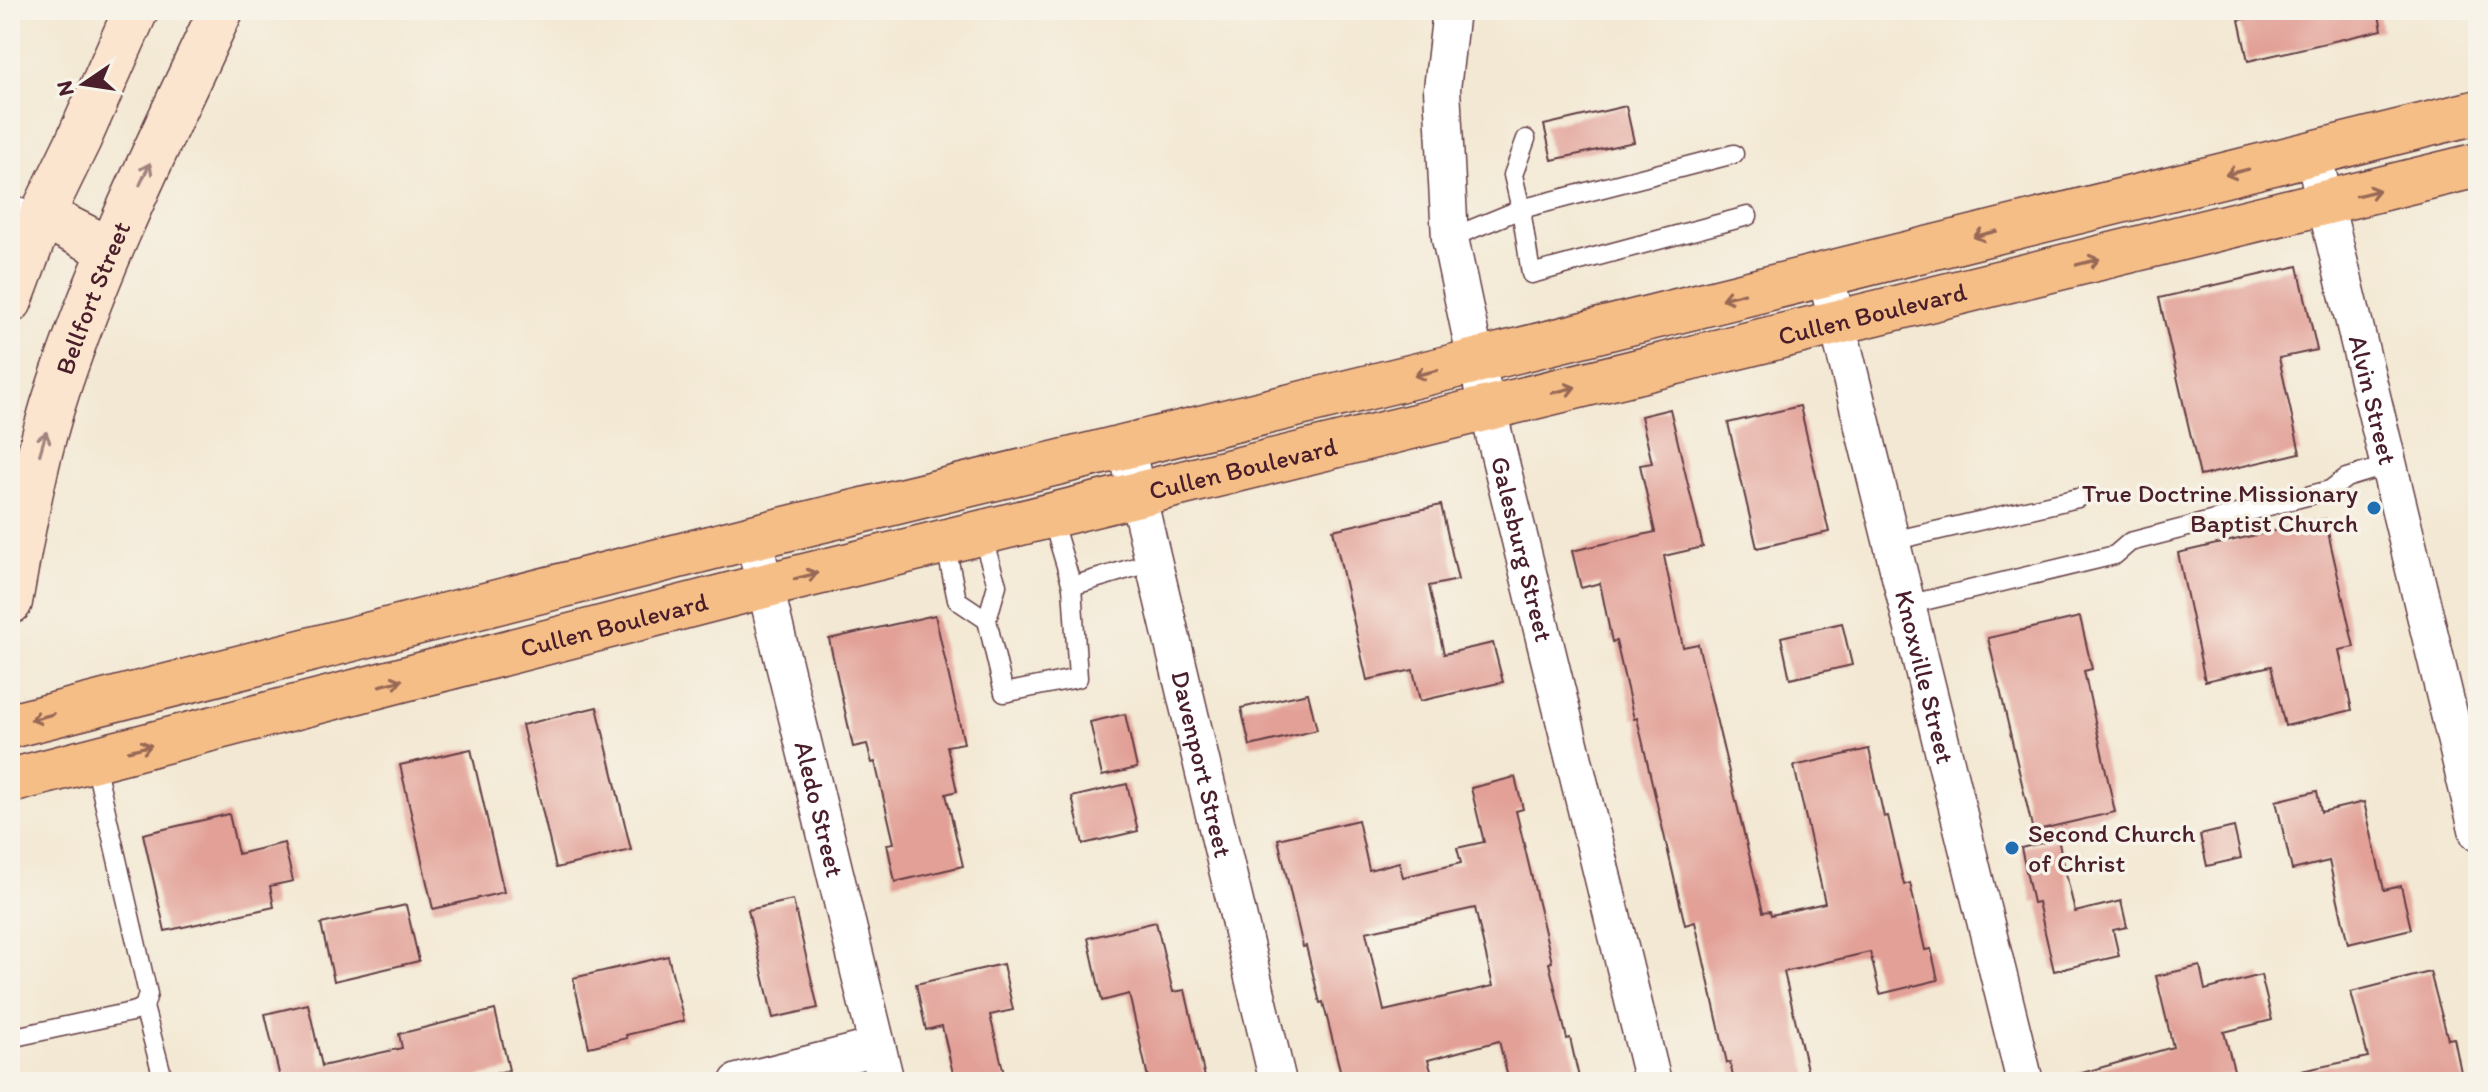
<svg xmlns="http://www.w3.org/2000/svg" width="2488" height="1092" viewBox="0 0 2488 1092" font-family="Itim,sans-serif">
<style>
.building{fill:#e2a097;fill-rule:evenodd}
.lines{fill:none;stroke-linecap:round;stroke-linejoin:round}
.lane-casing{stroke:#633d44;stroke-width:21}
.street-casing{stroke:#633d44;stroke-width:39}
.secondary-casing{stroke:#633d44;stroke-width:47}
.primary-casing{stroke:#633d44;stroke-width:47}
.lane{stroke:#fff;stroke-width:18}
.street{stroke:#fff;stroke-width:36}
.secondary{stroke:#fbe5cf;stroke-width:44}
.primary{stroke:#f6be87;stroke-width:44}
.oneway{stroke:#976754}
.oneway2{stroke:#a2827d}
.poi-dot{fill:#1f6fb2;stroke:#f7f3e8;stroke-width:3}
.labels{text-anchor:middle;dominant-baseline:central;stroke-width:7;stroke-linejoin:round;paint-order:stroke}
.street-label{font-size:26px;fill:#4a1f2b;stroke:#f7f3e8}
.poi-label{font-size:26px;fill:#4a1f2b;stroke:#f7f3e8;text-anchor:end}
</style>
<rect width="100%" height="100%" fill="#f7f3e8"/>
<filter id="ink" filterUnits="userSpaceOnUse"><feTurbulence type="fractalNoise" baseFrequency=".0125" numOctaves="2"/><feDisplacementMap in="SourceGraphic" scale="16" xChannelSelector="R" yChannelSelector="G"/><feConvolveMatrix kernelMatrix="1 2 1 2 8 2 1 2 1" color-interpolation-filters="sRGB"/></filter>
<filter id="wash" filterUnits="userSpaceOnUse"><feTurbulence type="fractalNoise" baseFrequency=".006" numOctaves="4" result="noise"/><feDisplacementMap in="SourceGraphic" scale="32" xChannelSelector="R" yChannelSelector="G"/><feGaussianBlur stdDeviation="1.8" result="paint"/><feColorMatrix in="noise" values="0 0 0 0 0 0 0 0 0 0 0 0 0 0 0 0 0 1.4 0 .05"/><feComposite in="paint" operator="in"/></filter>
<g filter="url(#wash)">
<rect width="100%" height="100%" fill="#f3e8d3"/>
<g id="blocks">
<g class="building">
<polygon points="2284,10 2378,10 2382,30 2248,61 2239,20"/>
<polygon points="1626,106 1634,142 1552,160 1544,125"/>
<polygon points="2298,266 2317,350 2279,358 2300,453 2200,476 2159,298"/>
<polygon points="1800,406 1829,532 1757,548 1728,423"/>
<polygon points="1670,409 1703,547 1664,556 1683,647 1698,644 1763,912 1770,911 1771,915 1825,903 1794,766 1869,749 1884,817 1888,816 1904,885 1910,883 1925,950 1931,949 1938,980 1880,994 1870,952 1784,972 1810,1082 1734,1082 1730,1062 1727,1063 1695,922 1685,925 1637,718 1634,719 1616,641 1612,642 1600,583 1581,588 1572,551 1655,532 1640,465 1652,463 1641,416"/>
<polygon points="1441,505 1458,580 1429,586 1444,654 1493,643 1503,682 1420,701 1413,670 1367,680 1333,530"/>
<polygon points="2325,519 2354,647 2339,650 2352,710 2285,726 2271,666 2205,681 2178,553"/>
<polygon points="935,615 964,743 947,746 957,791 946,794 963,866 895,882 887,844 894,843 875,762 872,763 867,744 853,747 829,639"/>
<polygon points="2080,617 2092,669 2084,671 2115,812 2033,831 1988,638"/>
<polygon points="1842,623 1852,665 1790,679 1781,637"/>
<polygon points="1308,693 1317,730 1250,746 1241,708"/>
<polygon points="597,707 631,850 556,868 522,725"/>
<polygon points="1125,714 1137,768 1102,776 1090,722"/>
<polygon points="471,749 504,892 433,909 400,765"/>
<path d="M1515,777L1523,809L1516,811L1552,962L1549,963L1567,1039L1570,1038L1580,1082H1509L1499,1041L1428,1060L1434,1082H1343L1323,1002L1320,1003L1306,946L1303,947L1278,839L1358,820L1369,870L1399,862L1403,877L1461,863L1457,848L1484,842L1471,788ZM1475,908L1493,986L1384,1011L1366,932Z"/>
<polygon points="1127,784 1138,831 1083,844 1072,797"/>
<polygon points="2317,791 2321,812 2364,802 2384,890 2401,886 2411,929 2348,944 2329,861 2292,870 2276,801"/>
<polygon points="229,814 238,854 284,843 293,881 270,886 274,907 165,931 143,834"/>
<polygon points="2234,827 2241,858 2207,866 2200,835"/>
<polygon points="2058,839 2075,912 2121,901 2127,927 2113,930 2119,956 2054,971 2038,902 2033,903 2021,848"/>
<polygon points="793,900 818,1008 773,1018 748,910"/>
<polygon points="406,905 419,961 334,981 321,924"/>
<polygon points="1156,922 1173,992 1185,990 1206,1082 1149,1082 1129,994 1102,1001 1088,938"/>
<polygon points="668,956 684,1021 626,1035 627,1038 589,1047 573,978"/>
<polygon points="1003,964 1013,1010 990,1015 1006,1082 955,1082 942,1026 926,1030 916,984"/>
<polygon points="2200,966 2205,990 2261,975 2272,1020 2224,1032 2235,1074 2201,1082 2076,1082 2075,1075 2173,1047 2156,976"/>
<polygon points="2430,972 2448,1039 2454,1038 2463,1082 2303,1082 2301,1071 2368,1057 2351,992"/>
<polygon points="308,1004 322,1066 402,1048 399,1034 495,1010 509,1070 459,1082 281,1082 265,1014"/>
</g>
</g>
</g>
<g filter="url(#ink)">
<use href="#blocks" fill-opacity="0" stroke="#633d44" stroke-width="2"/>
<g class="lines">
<g class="lane-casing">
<g id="lane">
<polyline points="1526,139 1513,175 1521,209 1531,274 1748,216"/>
<polyline points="10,203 42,215"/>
<polyline points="1450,238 1521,209 1734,154"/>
<polyline points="1051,516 1072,586 1152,562"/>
<polyline points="981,533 997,585 987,620 1004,693 1078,678 1072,586"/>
<polyline points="1892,541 2078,498"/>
<polyline points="945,542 957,600 987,620"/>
<polyline points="1907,605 2115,555 2130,542 2330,490 2346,478 2389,465"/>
<polyline points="144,1007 164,1082"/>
<polyline points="10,1038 136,1011 144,1007 148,994 94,759"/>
</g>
</g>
<g class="street-casing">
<g id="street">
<path id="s1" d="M1451,10L1442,89L1450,238L1476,361L1653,1082"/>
<path id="s2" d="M2313,153L2478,833"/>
<path id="s3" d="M1825,273L2025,1082"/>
<path id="s4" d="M1126,447L1278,1082"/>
<path id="s5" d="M753,537L886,1082"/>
<polyline points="738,1082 877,1047"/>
</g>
</g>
<g class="secondary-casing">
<g id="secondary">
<polyline points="42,215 109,249"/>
<polyline points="10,301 42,215 79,139 136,10"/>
<path id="s6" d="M10,602C23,528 36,454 60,383C103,254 164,133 221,10"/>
</g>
</g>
<g class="primary-casing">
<g id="primary">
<polyline points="10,726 753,537 1476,361 2478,112"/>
<path id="s7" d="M10,781L764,586L2478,165"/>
</g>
</g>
<use href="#lane" class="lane"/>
<use href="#street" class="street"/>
<use href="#secondary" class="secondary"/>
<use href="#primary" class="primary"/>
</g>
<defs><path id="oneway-shaft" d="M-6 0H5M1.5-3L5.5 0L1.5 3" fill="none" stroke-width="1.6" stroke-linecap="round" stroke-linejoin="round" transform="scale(2)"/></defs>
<g class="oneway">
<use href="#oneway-shaft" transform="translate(2237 172) rotate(166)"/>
<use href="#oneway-shaft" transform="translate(2368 193) rotate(-14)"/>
<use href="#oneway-shaft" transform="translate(1985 234) rotate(166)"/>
<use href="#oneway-shaft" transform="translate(2088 262) rotate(-14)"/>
<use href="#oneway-shaft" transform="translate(1733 296) rotate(166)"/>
<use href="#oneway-shaft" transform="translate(1426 373) rotate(166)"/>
<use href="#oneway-shaft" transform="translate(1564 390) rotate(-14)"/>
<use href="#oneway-shaft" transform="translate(806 576) rotate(-14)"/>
<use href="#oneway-shaft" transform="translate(391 683) rotate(-14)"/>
<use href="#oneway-shaft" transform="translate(42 717) rotate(165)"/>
<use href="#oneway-shaft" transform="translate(140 748) rotate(-14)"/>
</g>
<g class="oneway2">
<use href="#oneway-shaft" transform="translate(145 174) rotate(-65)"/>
<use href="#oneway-shaft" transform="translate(43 443) rotate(-74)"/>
</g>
</g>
<g class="poi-dot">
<circle cx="2374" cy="508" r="8"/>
<circle cx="2012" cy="848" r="8"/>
</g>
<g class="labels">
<g class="street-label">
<text stroke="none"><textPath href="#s6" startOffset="316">Bellfort Street</textPath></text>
<text stroke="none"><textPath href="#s7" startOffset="1920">Cullen Boulevard</textPath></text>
<text stroke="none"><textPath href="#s2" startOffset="254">Alvin Street</textPath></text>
<text stroke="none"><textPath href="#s7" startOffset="1272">Cullen Boulevard</textPath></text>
<text stroke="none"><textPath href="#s1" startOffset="548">Galesburg Street</textPath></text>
<text stroke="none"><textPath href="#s7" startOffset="624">Cullen Boulevard</textPath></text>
<text stroke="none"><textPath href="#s3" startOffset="416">Knoxville Street</textPath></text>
<text stroke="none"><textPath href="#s4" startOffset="326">Davenport Street</textPath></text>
<text stroke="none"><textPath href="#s5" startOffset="280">Aledo Street</textPath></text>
</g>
<g class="poi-label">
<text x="2358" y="493">True Doctrine Missionary<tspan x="2358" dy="30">Baptist Church</tspan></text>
<text x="2028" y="833" text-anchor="start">Second Church<tspan x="2028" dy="30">of Christ</tspan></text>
</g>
</g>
<rect width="2488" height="1092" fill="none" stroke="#f7f3e8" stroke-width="40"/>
<g transform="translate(84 84) rotate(257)" stroke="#f7f3e8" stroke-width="6" paint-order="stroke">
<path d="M0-6L14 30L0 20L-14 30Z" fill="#4a1f2b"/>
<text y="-12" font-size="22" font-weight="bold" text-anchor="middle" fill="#4a1f2b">N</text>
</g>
</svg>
